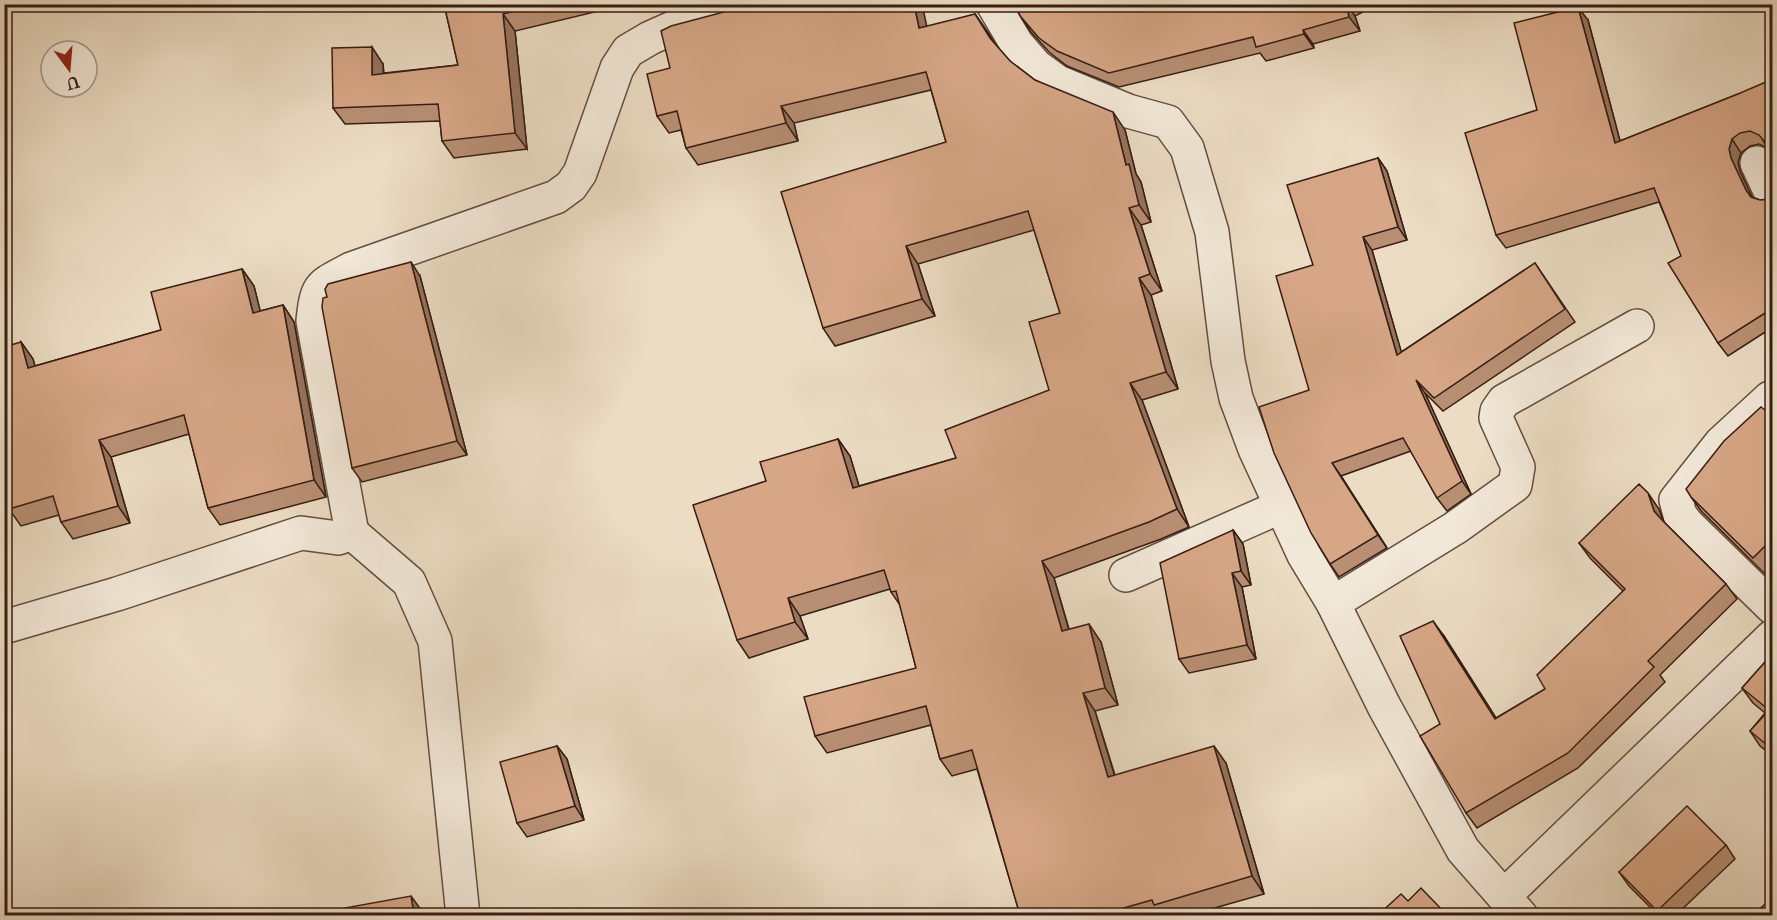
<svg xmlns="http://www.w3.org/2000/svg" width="1777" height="920" viewBox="0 0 1777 920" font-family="'IM FELL Great Primer',serif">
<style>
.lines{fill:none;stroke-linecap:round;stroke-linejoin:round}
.street-casing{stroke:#644d3f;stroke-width:36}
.street{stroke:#f2e8d8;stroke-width:33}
.wall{fill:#b88f73;stroke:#371d13;stroke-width:1.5}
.shaded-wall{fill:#96745e;stroke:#371d13;stroke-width:1.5}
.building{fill:#d6a686;stroke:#371d13;stroke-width:1.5}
</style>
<rect width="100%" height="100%" fill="#ebdcc3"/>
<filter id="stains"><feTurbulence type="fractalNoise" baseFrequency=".00333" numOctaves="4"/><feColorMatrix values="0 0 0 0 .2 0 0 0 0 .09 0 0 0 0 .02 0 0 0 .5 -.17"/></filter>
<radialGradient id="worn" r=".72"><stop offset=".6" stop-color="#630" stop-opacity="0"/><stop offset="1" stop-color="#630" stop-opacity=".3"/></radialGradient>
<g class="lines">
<g class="street-casing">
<g id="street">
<polyline points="993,4 1016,43 1036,66 1058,82 1128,111 1168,122 1187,148 1212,232 1228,361 1236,398 1255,449 1304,555 1333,603 1384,706 1463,850 1521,916"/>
<polyline points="1757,163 1772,195"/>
<polyline points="1770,398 1721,443 1676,500 1680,515 1687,524 1772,607"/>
<polyline points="352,533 409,582 435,641 463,916"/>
<polyline points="1126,575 1282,506"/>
<polyline points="1333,603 1455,528 1515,485 1518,467 1496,418 1497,411 1504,401 1637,326"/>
<path d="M4,627L117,594L301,533L338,538L352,533L313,321C317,283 320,286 351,269L556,197L571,186L580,173L617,68L628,51L650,38L677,26L753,4"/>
<polyline points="1504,896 1772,637"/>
</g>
</g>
<use href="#street" class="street"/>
</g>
<g class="wall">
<polygon points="444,4 602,4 603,10 515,31 527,149 454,158 442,141 440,121 345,124 333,108 383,64 384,73 458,65"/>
<polygon points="1021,4 1378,4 1355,16 1360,31 1313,44 1314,48 1266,61 1260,53 1119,87 1067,66 1049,52 1031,32 1021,17"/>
<polygon points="975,14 995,44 1010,61 1035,80 1125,130 1136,174 1141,182 1151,222 1141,225 1162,291 1151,295 1178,389 1142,400 1189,527 1161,539 1054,578 1069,629 1101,642 1118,705 1095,711 1115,775 1226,763 1264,894 1190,915 1020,915 977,769 952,776 940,759 931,725 827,753 815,736 916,668 900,605 891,592 890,589 800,616 808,639 749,658 737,640 766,481 838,439 850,456 859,486 956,458 1049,390 1060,313 1034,230 918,264 935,316 835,346 823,328 946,142 931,90 794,123 798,141 698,165 686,148 681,130 669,133 657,116 670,68 927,27"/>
<polygon points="1588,20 1620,141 1738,94 1767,148 1759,144 1750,146 1741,153 1738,162 1740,171 1752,197 1760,200 1770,199 1773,197 1773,327 1728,356 1718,343 1659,202 1506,248 1496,235 1537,110"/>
<polygon points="1378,158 1387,171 1407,240 1372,250 1401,352 1535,263 1575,322 1443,411 1425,393 1471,494 1447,511 1437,498 1411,451 1341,476 1387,548 1339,577 1330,564 1309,390 1313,265"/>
<polygon points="242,269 254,286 260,311 283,305 294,322 326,497 220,525 208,508 189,434 111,457 130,523 73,539 61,522 59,515 21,526 9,509 21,342 33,359 35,366 161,330"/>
<polygon points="420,276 467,455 362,482 352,468"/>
<polygon points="1773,416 1773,564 1764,573 1701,511 1691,497"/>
<polygon points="1659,509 1664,522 1726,584 1737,599 1660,675 1665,682 1578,768 1477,828 1466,813 1440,724 1444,636 1496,718 1545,689 1623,591 1590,558 1579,543"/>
<polygon points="1233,530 1243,544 1251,585 1242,587 1256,659 1189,673 1179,659"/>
<polygon points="1773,653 1773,756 1760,746 1750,731 1765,713 1753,703 1742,688"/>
<polygon points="557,746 567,759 584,820 527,837 517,823"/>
<polygon points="1726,845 1735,859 1676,915 1658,915 1629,886 1619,872"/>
</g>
<g class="shaded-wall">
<polygon points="914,4 922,4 931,46 919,28"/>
<polygon points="1346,4 1347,4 1355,16 1360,31 1349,17"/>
<polygon points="1578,7 1588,20 1624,156 1615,143"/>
<polygon points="503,14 515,31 527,149 515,133"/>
<polygon points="975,14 987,31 1002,55 990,38"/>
<polygon points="1303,30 1313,44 1314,48 1304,34"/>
<polygon points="372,47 383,64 384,91 372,75"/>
<polygon points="781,106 794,123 798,141 786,123"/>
<polygon points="1113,112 1125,130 1136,174 1141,182 1151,222 1139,205 1126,165"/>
<polygon points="1732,139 1741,153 1738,162 1740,171 1755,203 1746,190 1731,158 1729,149"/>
<polygon points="1378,158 1387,171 1407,240 1398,227"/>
<polygon points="1129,208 1141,225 1162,291 1150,274"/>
<polygon points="1363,237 1372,250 1406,368 1397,355"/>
<polygon points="906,246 918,264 935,316 922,299"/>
<polygon points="411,262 420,276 467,455 457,441"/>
<polygon points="242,269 254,286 265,330 253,313"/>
<polygon points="1139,278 1151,295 1178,389 1166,372"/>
<polygon points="283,305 294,322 326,497 314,480"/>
<polygon points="21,342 33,359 40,385 28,368"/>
<polygon points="1416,380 1425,393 1471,494 1462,481"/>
<polygon points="1130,383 1142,400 1189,527 1177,509"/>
<polygon points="838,439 850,456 865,506 853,488"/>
<polygon points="99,440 111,457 130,523 118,506"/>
<polygon points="1332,463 1341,476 1387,548 1378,535"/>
<polygon points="1648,493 1659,509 1665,526 1654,511"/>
<polygon points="1233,530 1243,544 1251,585 1241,571"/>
<polygon points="1042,561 1054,578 1074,648 1062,631"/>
<polygon points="1232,573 1242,587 1256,659 1247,645"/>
<polygon points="788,598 800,616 808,639 795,622"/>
<polygon points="1433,621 1444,636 1506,734 1495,719"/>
<polygon points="1089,624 1101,642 1118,705 1105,688"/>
<polygon points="1083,693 1095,711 1120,794 1108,777"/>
<polygon points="557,746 567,759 584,820 575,806"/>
<polygon points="1214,746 1226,763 1264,894 1252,876"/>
<polygon points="411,896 424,914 424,915 414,915"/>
</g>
<g class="building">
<polygon points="444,4 544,4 503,14 515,133 442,141 438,104 333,108 332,48 372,47 372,75 458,65"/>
<polygon points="754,4 914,4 919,28 975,14 990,38 1010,61 1035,80 1113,112 1126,165 1129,164 1139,205 1129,208 1150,274 1139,278 1166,372 1130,383 1177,509 1149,522 1042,561 1062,631 1089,624 1105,688 1083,693 1108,777 1214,746 1252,876 1154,905 1152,900 1099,915 1020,915 972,750 940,759 926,706 815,736 804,697 916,668 896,591 891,592 884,570 788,598 795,622 737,640 693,505 766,481 760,462 838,439 853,488 956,458 945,430 1049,390 1029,322 1060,313 1028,211 906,246 922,299 823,328 781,192 946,142 926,72 781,106 786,123 686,148 677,111 657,116 647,74 670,68 661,31 671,26"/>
<polygon points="1021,4 1346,4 1349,17 1303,30 1304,34 1256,47 1253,37 1109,73 1057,51 1039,38 1021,17 1015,7"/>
<polygon points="1578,7 1615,143 1738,94 1773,79 1773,158 1765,142 1759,135 1750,131 1740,133 1732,139 1729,149 1731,158 1746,190 1751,197 1760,200 1770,199 1773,197 1773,308 1718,343 1668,263 1681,256 1654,188 1496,235 1465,133 1537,110 1514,23"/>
<polygon points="1378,158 1398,227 1363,237 1397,355 1535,263 1565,309 1434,398 1416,380 1462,481 1437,498 1403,438 1332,463 1378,535 1330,564 1311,533 1274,453 1259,407 1309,390 1276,276 1313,265 1287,185"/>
<polygon points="411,262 457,441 352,468 322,307 323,298 327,297 325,289 328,284"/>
<polygon points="242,269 253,313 283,305 314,480 208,508 184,415 99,440 118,506 61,522 53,496 9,509 4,495 4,347 21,342 28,368 161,330 151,292"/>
<polygon points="1761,407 1773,416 1773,547 1768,543 1753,558 1691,497 1686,489 1724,441"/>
<polygon points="1639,484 1648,493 1654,511 1662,520 1726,584 1648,661 1654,667 1568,753 1466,813 1420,736 1440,724 1400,636 1433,621 1495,719 1545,689 1537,675 1625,589 1579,543"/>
<polygon points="1233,530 1241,571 1232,573 1247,645 1179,659 1160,563"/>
<polygon points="1773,653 1773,750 1750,731 1769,710 1742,688"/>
<polygon points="557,746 575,806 517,823 500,762"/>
<polygon points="1687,806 1726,845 1657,911 1619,872"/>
<polygon points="1421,888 1447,915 1378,915 1401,894 1408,901"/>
<polygon points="411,896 414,915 329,915 328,911"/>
<polygon points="1773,897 1773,915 1753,915"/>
<polygon points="1687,909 1693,915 1679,915"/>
</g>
<rect width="1777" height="920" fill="none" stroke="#ebdcc3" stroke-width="24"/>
<rect x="6" y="6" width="1765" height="908" fill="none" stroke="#371d13" stroke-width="3"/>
<rect x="12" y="12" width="1753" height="896" fill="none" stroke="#371d13" stroke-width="1.5"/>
<g transform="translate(69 69) rotate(164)"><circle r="28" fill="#f2e8d8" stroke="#a79789" stroke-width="1.5"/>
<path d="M0-4.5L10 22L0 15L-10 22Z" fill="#8f2418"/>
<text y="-9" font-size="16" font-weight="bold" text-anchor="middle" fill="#371d13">U</text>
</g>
<rect width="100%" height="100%" filter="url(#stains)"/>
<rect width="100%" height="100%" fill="url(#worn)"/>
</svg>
